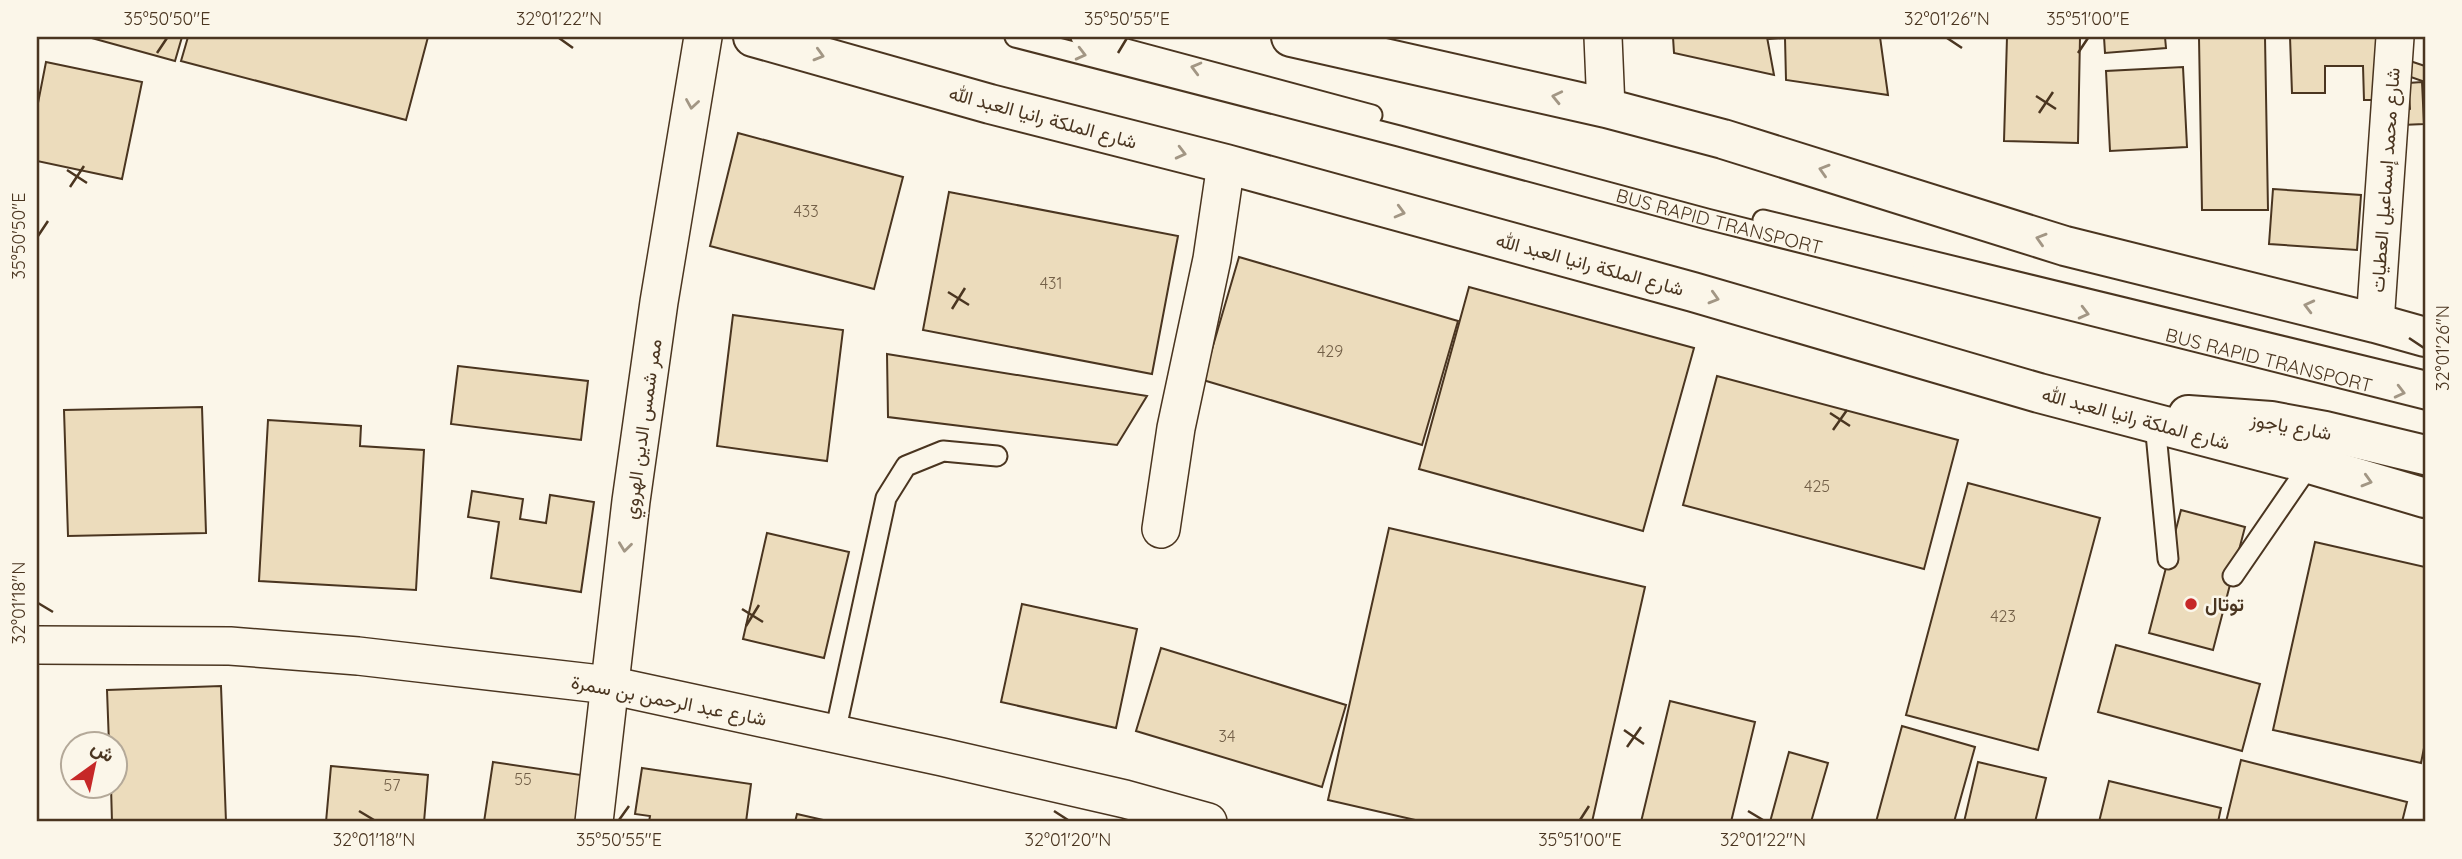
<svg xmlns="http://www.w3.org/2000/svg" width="2462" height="859" viewBox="0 0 2462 859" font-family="Quicksand,Vazirmatn,sans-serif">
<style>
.building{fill:#ecdcbc;stroke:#4a3520;stroke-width:2}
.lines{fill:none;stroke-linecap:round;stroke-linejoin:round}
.lane-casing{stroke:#4a3520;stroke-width:23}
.street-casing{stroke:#4a3520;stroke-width:40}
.primary-casing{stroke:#4a3520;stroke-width:42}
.lane{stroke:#fbf6e9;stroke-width:19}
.street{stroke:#fbf6e9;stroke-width:37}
.primary{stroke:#fbf6e9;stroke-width:38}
.oneway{stroke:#a29684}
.ticks{fill:none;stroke:#4a3520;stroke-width:2.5}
.poi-dot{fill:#c62828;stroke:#fbf6e9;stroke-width:2.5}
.labels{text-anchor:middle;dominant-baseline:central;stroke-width:5;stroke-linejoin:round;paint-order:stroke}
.number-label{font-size:16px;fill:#725f47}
.street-label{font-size:19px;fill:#4a3520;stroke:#fbf6e9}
.poi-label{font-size:19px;font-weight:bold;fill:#4a3520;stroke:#fbf6e9;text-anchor:start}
.neatline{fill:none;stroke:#4a3520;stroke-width:2.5}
.ticks-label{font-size:18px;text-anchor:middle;fill:#4a3520}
</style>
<rect width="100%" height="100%" fill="#fbf6e9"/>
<g class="building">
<polygon points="88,37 182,37 175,61"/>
<polygon points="188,37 428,37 406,120 181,61"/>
<polygon points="1673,37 1767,37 1774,75 1674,53"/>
<polygon points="1768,37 1880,37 1888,95 1786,80 1785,38 1769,39"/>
<polygon points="2007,37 2080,37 2078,143 2004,141"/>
<polygon points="2104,37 2165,37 2166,48 2105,53"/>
<polygon points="2265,37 2268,210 2202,210 2199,38"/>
<polygon points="2290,37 2386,37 2387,100 2364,100 2363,66 2325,66 2325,93 2292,93"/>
<polygon points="2410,61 2425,66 2425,82 2405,75"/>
<polygon points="46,62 142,82 122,179 37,161 37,108"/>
<polygon points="2183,67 2187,147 2110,151 2106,71"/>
<polygon points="2422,82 2424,124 2402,125 2402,110 2410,109 2408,83"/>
<polygon points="738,133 903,177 874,289 710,246"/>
<polygon points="2273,189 2361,195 2357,250 2269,244"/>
<polygon points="949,192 1178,236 1152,374 923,330"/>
<polygon points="1239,257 1458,321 1422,445 1203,380"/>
<polygon points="1469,287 1694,348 1643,531 1419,469"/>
<polygon points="733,315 843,330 827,461 717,446"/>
<polygon points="887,354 1147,396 1117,445 888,417"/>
<polygon points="458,366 588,381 581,440 451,424"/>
<polygon points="1717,376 1958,440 1924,569 1683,505"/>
<polygon points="202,407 206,533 68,536 64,410"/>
<polygon points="268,420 361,426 360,446 424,450 416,590 259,581"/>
<polygon points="1968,483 2100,518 2038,750 1906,715"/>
<polygon points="472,491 523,499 520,519 546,523 550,495 594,502 581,592 491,578 499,522 468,517"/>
<polygon points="2181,510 2245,527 2213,650 2149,633"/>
<polygon points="1389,528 1645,587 1592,822 1424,822 1328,800"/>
<polygon points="767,533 849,552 824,658 743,639"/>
<polygon points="2315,542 2425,567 2425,743 2421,763 2273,730"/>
<polygon points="1022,604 1137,629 1116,728 1001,702"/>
<polygon points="2116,645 2260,684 2242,751 2098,712"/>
<polygon points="1161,648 1346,705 1322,787 1136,731"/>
<polygon points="221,686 226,822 112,822 111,786 116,786 116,744 109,744 107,690"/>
<polygon points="1670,701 1755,722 1731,822 1641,822"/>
<polygon points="1902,726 1975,747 1954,822 1876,822"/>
<polygon points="1789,752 1828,763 1811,822 1770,822"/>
<polygon points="2241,760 2407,802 2402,822 2226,822"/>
<polygon points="493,762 588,776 581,822 484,822"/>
<polygon points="1978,762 2046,778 2035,822 1964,822"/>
<polygon points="331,766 428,775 424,822 326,822"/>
<polygon points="642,768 751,784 746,822 649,822 650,816 635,814"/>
<polygon points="2109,781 2221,808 2218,822 2099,822"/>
<polygon points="797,814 832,822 795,822"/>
</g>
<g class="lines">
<g class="lane-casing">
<g id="lane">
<path id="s1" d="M1015,37L1399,136L1707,219L2425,399"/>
<polyline points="1081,37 1372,115"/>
<polyline points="1763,220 2425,381"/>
<polyline points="2155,423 2168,559"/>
<polyline points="2233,576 2310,464"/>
<polyline points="835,733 886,498 906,466 943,451 997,456"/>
</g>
</g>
<g class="street-casing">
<g id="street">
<polyline points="1603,37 1606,108"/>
<polyline points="2375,323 2395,37"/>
<polyline points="1161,529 1176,428 1212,259 1226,164"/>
<polyline points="37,645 230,646 358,656 609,685 942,757 1125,799 1208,822"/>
<polyline points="594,822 631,501 659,302 703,37"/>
</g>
</g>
<g class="primary-casing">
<g id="primary">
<polyline points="753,37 990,104 1226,164 1693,292 2039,393 2310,464 2425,498"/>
<polyline points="1291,37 1606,108 1723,139 2065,246 2375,323 2425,337"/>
<polyline points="2188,415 2271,421 2325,431 2425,455"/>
</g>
</g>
<use href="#lane" class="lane"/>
<use href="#street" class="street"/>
<use href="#primary" class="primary"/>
</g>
<defs><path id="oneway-chevron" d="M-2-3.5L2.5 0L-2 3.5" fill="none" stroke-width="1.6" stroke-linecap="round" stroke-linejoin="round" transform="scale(1.75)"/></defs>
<g class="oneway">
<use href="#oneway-chevron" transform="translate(1081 54) rotate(14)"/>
<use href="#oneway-chevron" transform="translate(819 55) rotate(16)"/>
<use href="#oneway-chevron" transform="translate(1196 68) rotate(-165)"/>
<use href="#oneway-chevron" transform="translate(1557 97) rotate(-167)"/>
<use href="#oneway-chevron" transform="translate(692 104) rotate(99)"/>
<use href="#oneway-chevron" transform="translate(1181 153) rotate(14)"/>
<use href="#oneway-chevron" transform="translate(1824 170) rotate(-163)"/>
<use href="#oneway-chevron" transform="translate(1400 212) rotate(15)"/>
<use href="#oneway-chevron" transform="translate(2041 239) rotate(-163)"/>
<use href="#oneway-chevron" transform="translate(1714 298) rotate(16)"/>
<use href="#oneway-chevron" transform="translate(2309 306) rotate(-166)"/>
<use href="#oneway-chevron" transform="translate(2084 313) rotate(14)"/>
<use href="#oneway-chevron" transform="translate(2400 392) rotate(14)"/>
<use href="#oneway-chevron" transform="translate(2367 481) rotate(16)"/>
<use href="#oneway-chevron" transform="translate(625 547) rotate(97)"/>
</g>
<path class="ticks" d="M559,38L573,48M1947,38L1962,48M157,53L167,38M1118,53L1127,38M2078,53L2088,38M2036,96L2056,109M2039,113L2053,92M67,170L87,183M70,187L84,166M38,236L48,221M948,292L969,305M952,309L965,288M2409,338L2424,348M1830,413L1850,426M1833,430L1847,410M38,603L53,612M742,609L763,622M746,626L759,605M1624,730L1644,744M1627,747L1641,727M359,811L374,820M1054,811L1068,820M1748,811L1763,820M619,820L629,806M1580,820L1589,806"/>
<circle class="poi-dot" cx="2191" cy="604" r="7"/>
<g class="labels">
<g class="number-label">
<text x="806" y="211">433</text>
<text x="1051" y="283">431</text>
<text x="1330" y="351">429</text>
<text x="1817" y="486">425</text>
<text x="2003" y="616">423</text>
<text x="1227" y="736">34</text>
<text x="523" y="779">55</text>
<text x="392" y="785">57</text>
</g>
<g class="street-label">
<text transform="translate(1043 117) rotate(15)">شارع الملكة رانيا العبد الله</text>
<text transform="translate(2385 180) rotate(-86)">شارع محمد إسماعيل العطيات</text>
<text stroke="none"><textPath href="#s1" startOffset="728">BUS RAPID TRANSPORT</textPath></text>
<text transform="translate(1590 264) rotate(15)">شارع الملكة رانيا العبد الله</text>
<text stroke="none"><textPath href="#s1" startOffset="1295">BUS RAPID TRANSPORT</textPath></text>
<text transform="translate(2136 418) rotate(15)">شارع الملكة رانيا العبد الله</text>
<text transform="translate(2291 426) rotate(10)">شارع ياجوز</text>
<text transform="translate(642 429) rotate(-82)">ممر شمس الدين الهروي</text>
<text transform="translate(669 700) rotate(11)">شارع عبد الرحمن بن سمرة</text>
</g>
<g class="poi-label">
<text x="2205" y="604">توتال</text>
</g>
</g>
<rect width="2462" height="859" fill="none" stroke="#fbf6e9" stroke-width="77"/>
<g transform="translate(94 765) rotate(33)"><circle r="33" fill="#fbf6e9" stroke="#b4a999" stroke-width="2"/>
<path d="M0-5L12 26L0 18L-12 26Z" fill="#c62828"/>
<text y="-10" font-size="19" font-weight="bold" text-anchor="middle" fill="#4a3520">ش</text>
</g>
<rect x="38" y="38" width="2386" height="782" class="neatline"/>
<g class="ticks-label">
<text x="167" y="25">35°50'50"E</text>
<text x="559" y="25">32°01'22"N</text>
<text x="1127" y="25">35°50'55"E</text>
<text x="1947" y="25">32°01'26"N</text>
<text x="2088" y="25">35°51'00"E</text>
<text transform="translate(19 236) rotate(-90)" y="6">35°50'50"E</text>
<text transform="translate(2443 348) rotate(-90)" y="6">32°01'26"N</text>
<text transform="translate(19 603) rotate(-90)" y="6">32°01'18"N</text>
<text x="374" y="846">32°01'18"N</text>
<text x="619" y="846">35°50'55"E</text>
<text x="1068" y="846">32°01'20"N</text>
<text x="1580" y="846">35°51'00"E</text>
<text x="1763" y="846">32°01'22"N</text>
</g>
</svg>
